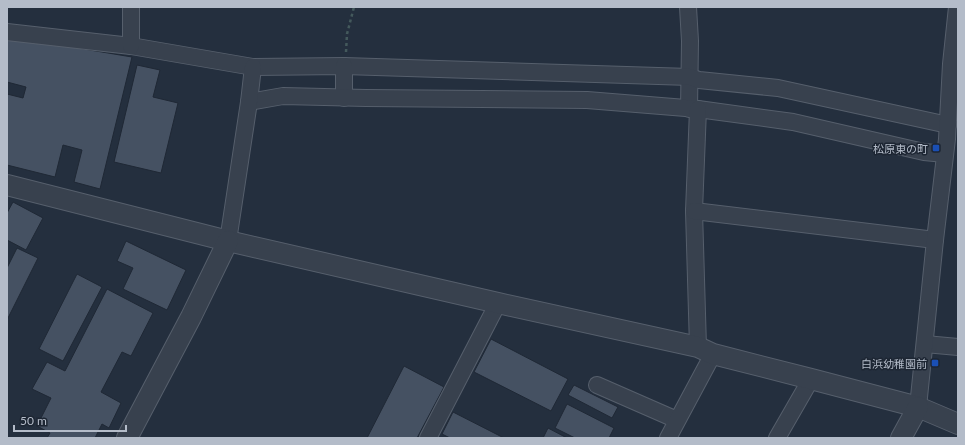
<svg xmlns="http://www.w3.org/2000/svg" width="965" height="445" viewBox="0 0 965 445" font-family="Lato,'Noto Sans JP',sans-serif">
<style>
.building{fill:#455162;stroke:#1f2835}
.lines{fill:none;stroke-linecap:round;stroke-linejoin:round}
.minor-casing{stroke:#565f6c;stroke-width:18}
.tertiary-casing{stroke:#565f6c;stroke-width:22}
.path{stroke:#44595c;stroke-width:2.5;stroke-dasharray:3 3;stroke-linecap:butt}
.minor{stroke:#38414e;stroke-width:16}
.tertiary{stroke:#38414e;stroke-width:20}
.transit-dot{fill:#1a4fb4;stroke:#1d2633;stroke-width:1.5}
.labels{text-anchor:middle;dominant-baseline:central;stroke-width:3;stroke-linejoin:round;paint-order:stroke}
.poi-label{font-size:11px;fill:#b4bcc9;stroke:#1d2633;text-anchor:end}
</style>
<rect width="100%" height="100%" fill="#242f3e"/>
<g class="building">
<polygon points="7,40 54,44 132,57 100,189 74,182 82,150 63,145 55,177 7,165 7,94 23,98 26,87 7,82"/>
<polygon points="137,65 160,70 153,97 178,103 161,173 114,162"/>
<polygon points="13,202 43,218 26,250 7,240 7,213"/>
<polygon points="126,241 186,270 167,310 123,289 133,268 117,261"/>
<polygon points="17,248 38,258 7,320 7,268"/>
<polygon points="77,274 102,287 63,361 39,349"/>
<polygon points="107,289 153,313 131,356 122,352 101,392 121,403 109,428 102,424 95,438 47,438 50,433 37,426 51,398 32,389 47,362 65,371"/>
<polygon points="491,339 568,379 551,411 474,372"/>
<polygon points="404,366 444,387 417,438 367,438"/>
<polygon points="574,385 618,407 612,418 568,395"/>
<polygon points="567,404 614,428 609,438 575,438 555,428"/>
<polygon points="453,412 504,438 450,438 442,434"/>
<polygon points="548,428 567,438 543,438"/>
</g>
<g class="lines">
<g class="minor-casing">
<g id="minor">
<polyline points="688,7 690,41 689,109"/>
<polyline points="7,32 131,46 253,67 344,66 690,77 699,80 778,88 948,125"/>
<polyline points="131,46 131,7"/>
<polyline points="344,98 344,66"/>
<polyline points="249,102 283,96 366,98 587,100 698,109 793,122 924,152 945,154"/>
<polyline points="698,109 694,211 698,347"/>
<polyline points="694,211 935,240"/>
<polyline points="228,241 249,102 253,67"/>
<polyline points="925,344 958,347"/>
<polyline points="597,385 677,420"/>
<polyline points="918,407 935,240 947,139 951,64 957,7"/>
<polyline points="428,438 498,303"/>
<polyline points="668,438 713,354"/>
<polyline points="777,438 811,379"/>
</g>
</g>
<g class="tertiary-casing">
<g id="tertiary">
<polyline points="7,185 228,241 498,303 698,347 713,354 811,379 918,407 958,424"/>
<polyline points="127,438 191,317 228,241"/>
<polyline points="901,438 918,407"/>
</g>
</g>
<polyline class="path" points="346,52 347,34 354,7"/>
<use href="#minor" class="minor"/>
<use href="#tertiary" class="tertiary"/>
</g>
<g class="transit-dot">
<rect x="932" y="144" width="8" height="8" rx="2"/>
<rect x="931" y="359" width="8" height="8" rx="2"/>
</g>
<g class="labels">
<g class="poi-label">
<text x="928" y="148">松原東の町</text>
<text x="927" y="363">白浜幼稚園前</text>
</g>
</g>
<rect width="965" height="445" fill="none" stroke="#b4bcc9" stroke-width="16"/>
<path d="M14 425v6h112v-6" fill="none" stroke="#b4bcc9" stroke-width="2"/>
<text x="20" y="425" font-size="12" fill="#b4bcc9" stroke="#1d2633" stroke-width="3" paint-order="stroke">50 m</text>
</svg>
